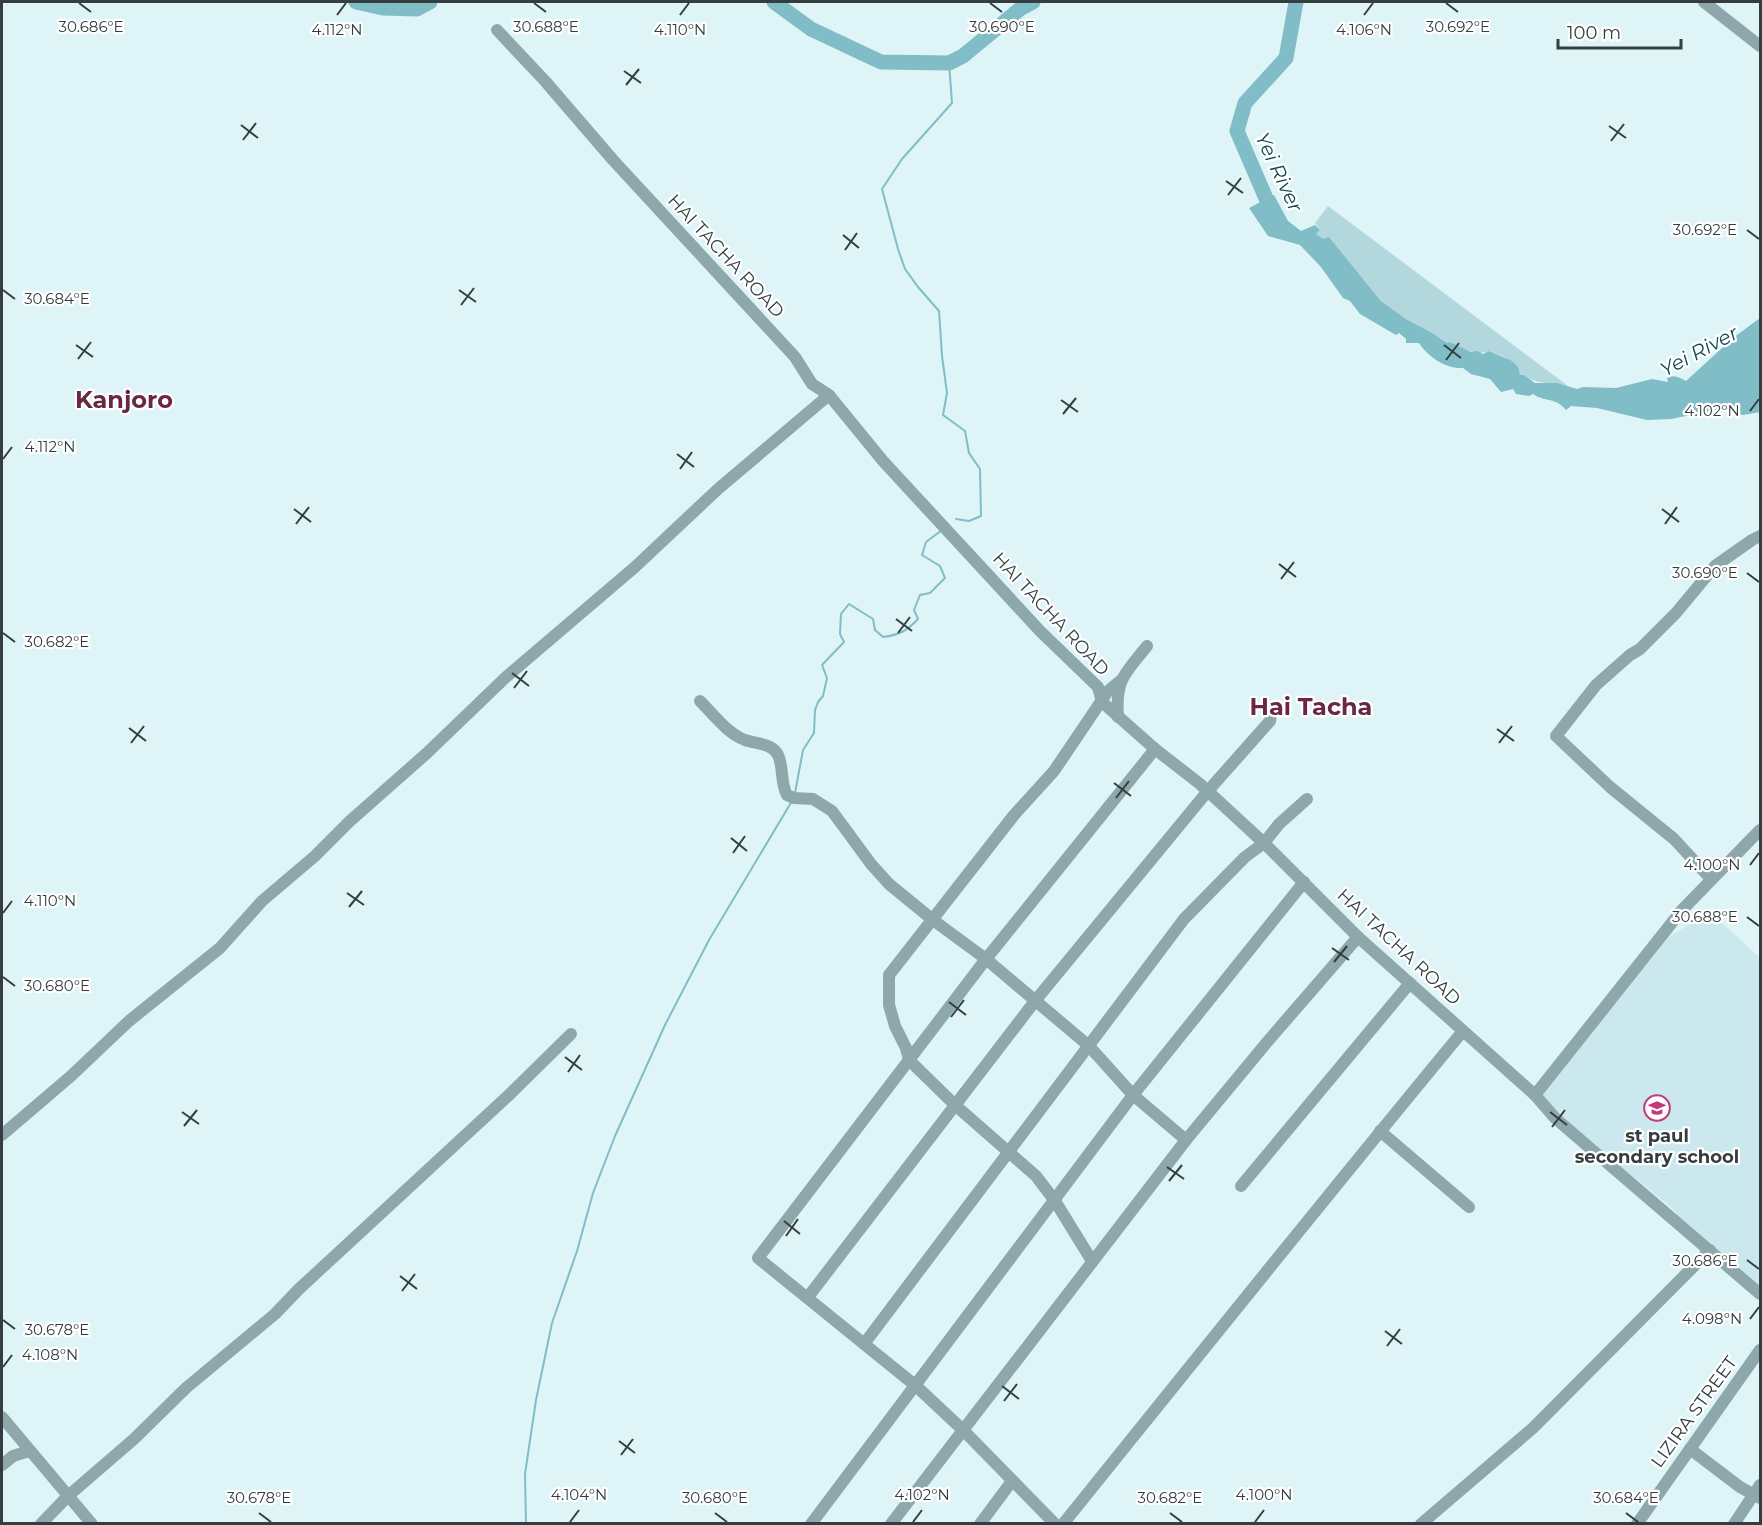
<svg xmlns="http://www.w3.org/2000/svg" width="1762" height="1525" viewBox="0 0 1762 1525" font-family="Montserrat,sans-serif">
<style>
.built{fill:#cae8ed}
.green{fill:#b2d8de}
.water{fill:#81bdc6}
.lines{fill:none;stroke-linecap:round;stroke-linejoin:round}
.stream{stroke:#81bdc6;stroke-width:2}
.river{stroke:#81bdc6;stroke-width:15}
.minor{stroke:#8ea7ab;stroke-width:12}
.ticks{fill:none;stroke:#353d3f;stroke-width:2}
.labels{text-anchor:middle;dominant-baseline:central;stroke-width:4.5;stroke-linejoin:round;paint-order:stroke}
.street-label{font-size:18px;fill:#353d3f;stroke:#fff}
.poi-label{font-size:18px;font-weight:bold;fill:#353d3f;stroke:#fff}
.water-label{font-size:20px;font-style:italic;fill:#11484f;stroke:#fff}
.district-label{font-size:24px;font-weight:bold;fill:#6a2743;stroke:#fff}
.ticks-label{font-size:15px;text-anchor:middle;fill:#353d3f;stroke:#fff;stroke-width:4.5;stroke-linejoin:round;paint-order:stroke}
</style>
<rect width="100%" height="100%" fill="#def4f7"/>
<polygon class="built" points="1710,912 1760,958 1760,1293 1674,1217 1677,1213 1670,1206 1567,1123 1538,1094 1574,1049 1616,1003 1670,936"/>
<path class="green" d="M1328,206L1568,386C1550,381 1540,386 1524,375H1520C1513,361 1505,356 1489,351C1475,357 1463,348 1450,342L1447,343L1434,334L1406,319L1381,301L1329,237L1323,240L1316,234L1320,230L1315,223Z"/>
<path class="water" d="M1274,195L1288,221L1301,231L1315,225L1320,230L1316,234L1323,239L1329,237L1381,301L1406,319L1434,334L1447,343L1450,342L1471,352L1477,351L1483,354L1489,351L1512,361L1518,367L1520,375H1524L1535,383H1557L1577,389L1583,387L1616,388L1652,379L1668,382L1667,378C1674,374 1680,378 1686,381L1733,338L1760,318V412L1743,415L1720,409L1671,419L1647,420L1597,408L1571,406L1566,410C1554,396 1546,403 1533,394L1529,396L1516,394L1513,389L1501,392L1490,379L1471,374L1463,368C1446,369 1428,357 1419,343H1406V339L1399,333L1396,335L1360,314L1350,301L1343,298L1321,267L1300,245L1268,236L1249,208Z"/>
<g class="lines">
<g class="stream">
<polyline points="949,63 952,103 902,159 882,189 898,249 905,269 918,287 939,311 942,356 947,393 943,415 965,431 969,453 980,469 981,516 969,521 956,519"/>
<path d="M795,793L803,750L814,733L815,710L818,702L823,696L827,678L822,665L844,642L840,634L841,614L849,604L873,619L875,630L883,637C899,635 907,631 918,619L914,610L920,595L930,593L945,578L940,566L922,555L926,542L942,530"/>
<polyline points="526,1524 525,1474 536,1400 552,1323 577,1251 593,1193 615,1136 665,1025 709,940 792,801"/>
</g>
<g class="river">
<polyline points="356,2 383,8 417,9 430,2"/>
<polyline points="774,2 811,29 881,62 949,63 963,56 1020,9 1033,2"/>
<polyline points="1274,217 1237,131 1245,103 1286,58 1296,2"/>
</g>
<g class="minor">
<polyline points="1704,2 1760,46"/>
<polyline points="497,30 545,81 613,160 795,357 812,384 829,395 883,461 1040,631 1098,687 1102,702 1155,749 1200,784 1264,843 1358,937 1535,1095 1555,1118 1760,1294"/>
<path d="M700,701C713,714 727,733 745,740C756,744 772,743 778,755C784,767 780,783 787,795L794,798L813,799L832,811L871,864L889,884L933,920L986,959L1089,1046L1133,1095L1186,1140"/>
<path d="M1118,717C1115,679 1125,674 1147,646"/>
<polyline points="1711,879 1674,839 1610,787 1556,736 1596,685 1630,655 1640,649 1676,613 1715,566 1752,540 1760,536"/>
<polyline points="1535,1095 1682,910 1760,830"/>
<polyline points="1380,1131 1469,1207"/>
<polyline points="2,1135 71,1076 129,1021 220,948 262,901 315,856 350,821 427,753 505,678 635,567 718,489 829,395"/>
<polyline points="1241,1186 1410,983"/>
<polyline points="1092,1261 1055,1201 1036,1176 955,1105 909,1060 906,1048 895,1026 889,1005 889,975 1014,815 1054,771 1108,691 1120,681"/>
<polyline points="808,1297 1035,1001 1207,792 1270,721 1272,708"/>
<polyline points="864,1344 1184,919 1245,857 1264,843 1279,824 1307,799"/>
<polyline points="2,1417 92,1524"/>
<polyline points="1690,1449 1740,1487 1760,1498"/>
<polyline points="2,1465 13,1456 29,1451"/>
<polyline points="41,1524 68,1496 134,1439 186,1388 275,1314 299,1289 509,1095 571,1034"/>
<polyline points="811,1524 1133,1095 1304,882"/>
<polyline points="891,1524 1186,1140 1268,1041 1358,937"/>
<polyline points="980,1524 1012,1481"/>
<polyline points="1055,1524 963,1430 916,1386 758,1258 986,959 1155,749"/>
<path d="M1063,1524C1196,1359 1328,1194 1463,1031"/>
<polyline points="1421,1524 1533,1428 1710,1250"/>
<polyline points="1637,1524 1760,1350"/>
<polyline points="1734,1524 1760,1485"/>
</g>
</g>
<path class="ticks" d="M79,3L91,12M534,3L546,12M990,3L1002,12M1446,3L1458,12M337,15L346,3M680,15L689,3M1364,15L1373,3M624,71L641,83M626,85L639,69M241,125L258,138M1609,126L1626,138M243,140L256,123M1611,141L1624,124M1226,181L1243,193M1228,195L1241,178M1747,230L1759,239M843,235L859,248M845,250L857,233M3,290L15,299M459,290L476,302M461,305L474,288M76,345L93,357M1444,345L1461,358M78,359L91,342M1446,360L1459,343M1061,400L1078,412M1750,411L1759,399M1063,414L1076,398M677,454L694,467M3,459L12,447M680,469L692,452M294,509L311,522M1662,509L1679,522M296,524L309,507M1665,524L1677,507M1279,564L1296,577M1747,573L1759,582M1281,579L1294,562M896,619L912,631M3,633L15,642M898,633L910,617M512,673L529,686M514,688L527,671M129,728L146,741M1497,729L1514,741M131,743L144,726M1499,743L1512,726M1114,783L1131,796M1116,798L1129,781M731,838L747,851M733,853L745,836M1750,865L1759,853M347,893L364,905M349,907L362,891M3,913L12,901M1747,917L1759,926M1332,948L1349,960M1334,962L1347,946M3,977L15,986M949,1002L966,1015M951,1017L964,1000M565,1057L582,1070M568,1072L580,1055M182,1112L199,1124M1550,1112L1567,1125M184,1126L197,1110M1552,1127L1565,1110M1167,1167L1184,1179M1169,1181L1182,1165M784,1221L800,1234M786,1236L798,1219M1747,1260L1759,1269M400,1276L417,1289M402,1291L415,1274M1750,1319L1759,1307M3,1320L15,1329M1385,1331L1402,1344M1387,1346L1400,1329M3,1367L12,1355M1002,1386L1019,1399M1004,1401L1017,1384M619,1441L635,1453M621,1455L633,1439M259,1513L271,1522M715,1513L727,1522M1170,1513L1182,1522M1626,1513L1638,1522M570,1522L579,1510M913,1522L922,1510M1255,1522L1264,1510"/>
<defs>
<g id="school-ring" transform="scale(1.35)"><circle r="9.5" fill="#fff" stroke="#c23a77" stroke-width="1.5"/><path d="M0-5L7-2L0 1L-7-2ZM-4 1L0 2.5L4 1V4Q0 6-4 4Z" fill="#c23a77"/></g>
</defs>
<g fill-rule="evenodd">
<use href="#school-ring" x="1657" y="1108"/>
</g>
<g class="labels">
<g class="street-label">
<text transform="translate(726 256) rotate(47)">HAI TACHA ROAD</text>
<text transform="translate(1051 614) rotate(47)">HAI TACHA ROAD</text>
<text transform="translate(1399 947) rotate(43)">HAI TACHA ROAD</text>
<text transform="translate(1694 1412) rotate(-54)">LIZIRA STREET</text>
</g>
<g class="poi-label">
<text x="1657" y="1136">st paul<tspan x="1657" dy="21">secondary school</tspan></text>
</g>
<g class="water-label">
<text transform="translate(1279 172) rotate(65)">Yei River</text>
<text transform="translate(1699 351) rotate(-28)">Yei River</text>
</g>
<g class="district-label">
<text x="124" y="399">Kanjoro</text>
<text x="1311" y="706">Hai Tacha</text>
</g>
</g>
<g class="ticks-label">
<text x="91" y="32">30.686°E</text>
<text x="546" y="32">30.688°E</text>
<text x="1002" y="32">30.690°E</text>
<text x="1458" y="32">30.692°E</text>
<text x="337" y="35">4.112°N</text>
<text x="680" y="35">4.110°N</text>
<text x="1364" y="35">4.106°N</text>
<text x="1705" y="235">30.692°E</text>
<text x="57" y="304">30.684°E</text>
<text x="1712" y="416">4.102°N</text>
<text x="50" y="452">4.112°N</text>
<text x="1705" y="578">30.690°E</text>
<text x="57" y="647">30.682°E</text>
<text x="1712" y="870">4.100°N</text>
<text x="50" y="906">4.110°N</text>
<text x="1705" y="922">30.688°E</text>
<text x="57" y="991">30.680°E</text>
<text x="1705" y="1266">30.686°E</text>
<text x="1712" y="1324">4.098°N</text>
<text x="57" y="1335">30.678°E</text>
<text x="50" y="1360">4.108°N</text>
<text x="579" y="1500">4.104°N</text>
<text x="922" y="1500">4.102°N</text>
<text x="1264" y="1500">4.100°N</text>
<text x="259" y="1503">30.678°E</text>
<text x="715" y="1503">30.680°E</text>
<text x="1170" y="1503">30.682°E</text>
<text x="1626" y="1503">30.684°E</text>
</g>
<rect width="1762" height="1525" fill="none" stroke="#353d3f" stroke-width="6"/>
<path d="M1558 39v9h123v-9" fill="none" stroke="#353d3f" stroke-width="3"/>
<text x="1567" y="39" font-size="18" fill="#353d3f" stroke="#ffffff" stroke-width="4.5" paint-order="stroke">100 m</text>
</svg>
